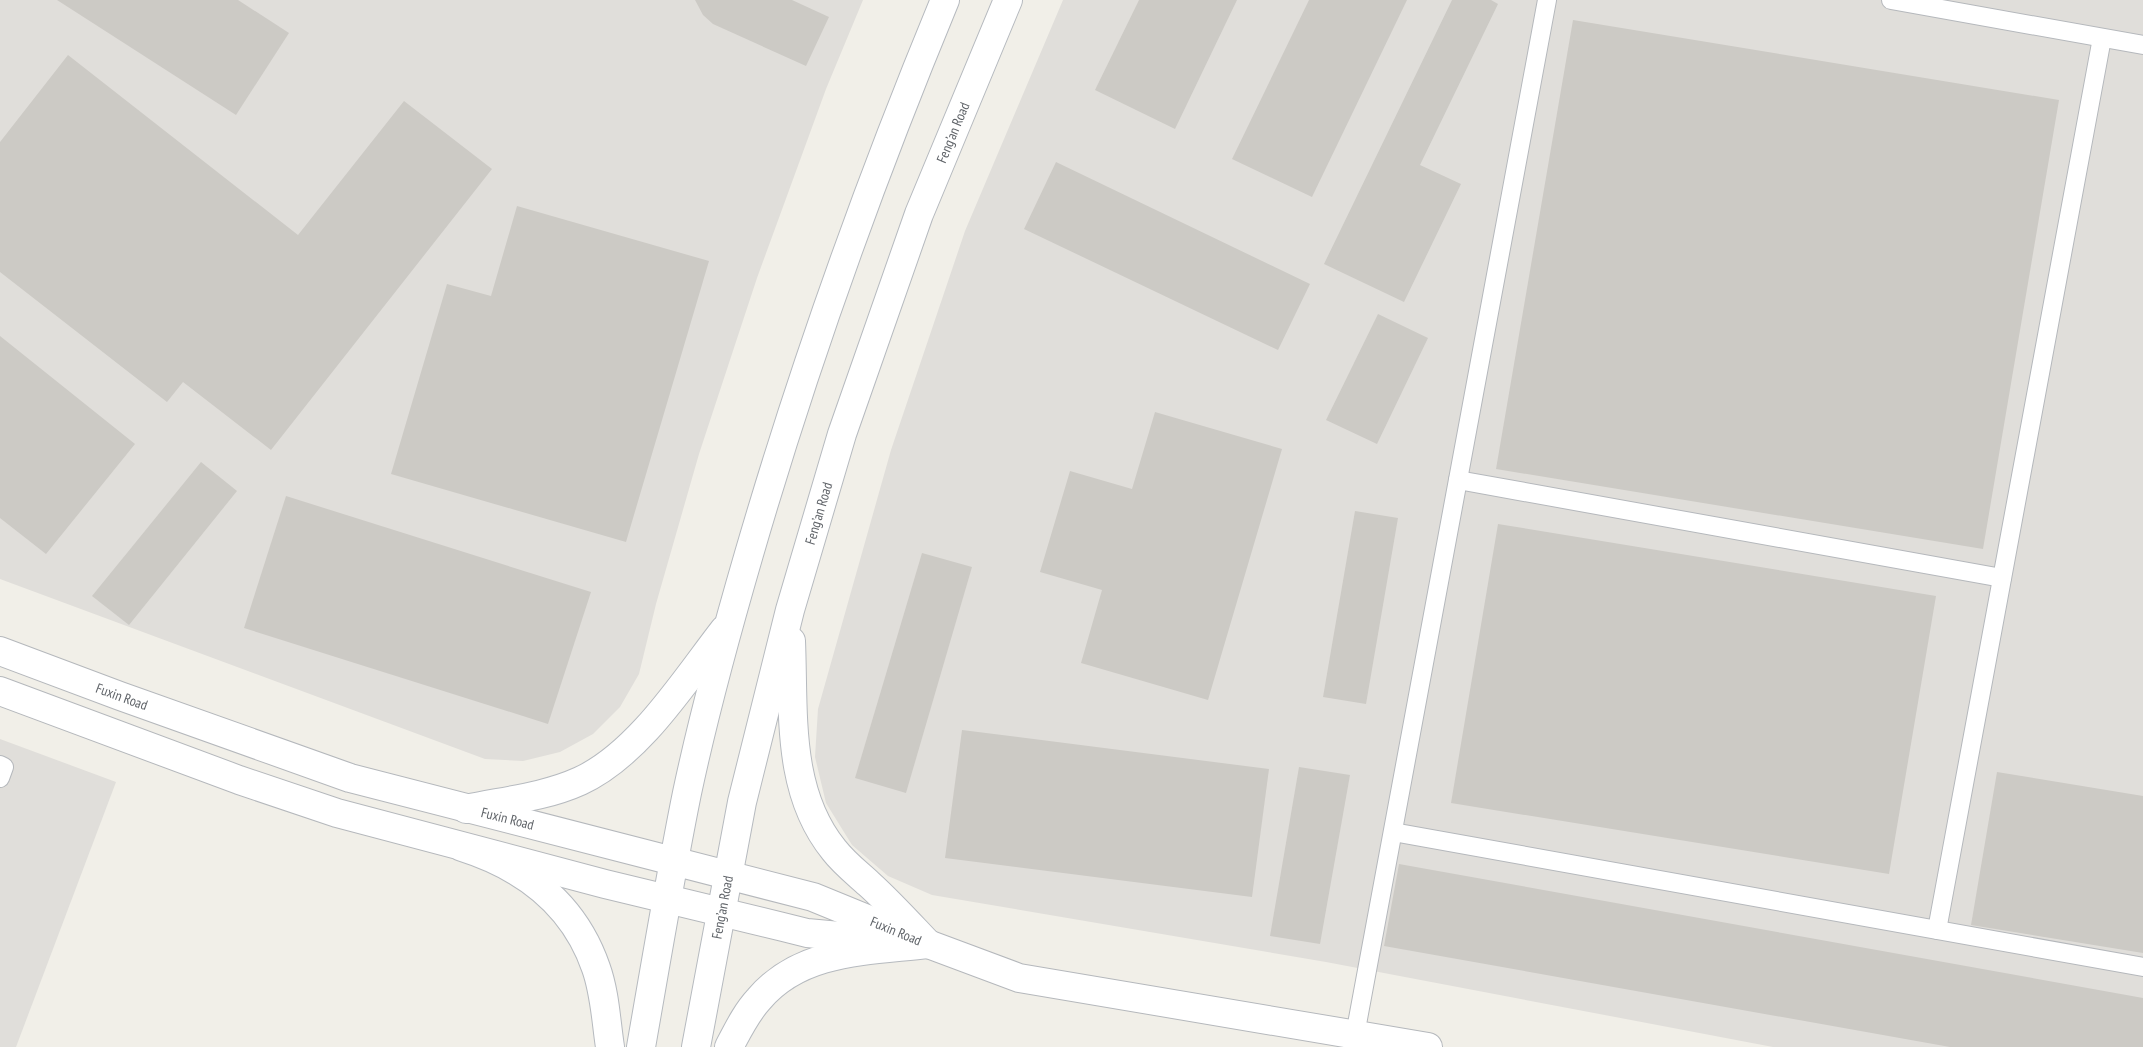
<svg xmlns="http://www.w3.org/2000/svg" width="2143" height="1047" viewBox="0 0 2143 1047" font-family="'PT Sans Narrow',sans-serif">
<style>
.industrial{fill:#e0deda}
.building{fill:#cccac5}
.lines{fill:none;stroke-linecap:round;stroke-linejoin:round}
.lane-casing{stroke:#b5b8bc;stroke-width:20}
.street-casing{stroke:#b5b8bc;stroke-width:30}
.secondary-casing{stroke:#b6babf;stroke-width:30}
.lane{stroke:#fff;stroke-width:18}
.street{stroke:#fff;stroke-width:28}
.secondary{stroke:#fff;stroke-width:28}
.labels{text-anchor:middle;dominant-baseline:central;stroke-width:4;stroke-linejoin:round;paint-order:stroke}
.street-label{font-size:14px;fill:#5f6368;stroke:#fff}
</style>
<rect width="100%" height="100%" fill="#f1efe8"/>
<g class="industrial">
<polygon points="0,0 863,0 826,89 757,278 699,454 656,604 639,674 620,707 593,734 560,752 523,761 485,759 0,579"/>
<polygon points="1063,0 2143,0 2143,1047 1773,1047 1326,962 932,895 888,876 852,845 826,803 815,757 818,709 891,450 965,231"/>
<polygon points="0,739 116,782 16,1047 0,1047"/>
</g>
<g class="building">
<polygon points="57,0 238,0 289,33 236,115"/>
<polygon points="695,0 792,0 829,17 806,66 713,24 703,15"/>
<polygon points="1139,0 1237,0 1175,129 1095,90"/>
<polygon points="1309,0 1407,0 1312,197 1232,159"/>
<polygon points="1452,0 1491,0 1498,4 1420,165 1461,184 1404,302 1324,264"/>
<polygon points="1573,20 2059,100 1983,549 1496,469"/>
<polygon points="68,55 298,235 404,101 492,169 271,450 183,382 167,402 0,272 0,142"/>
<polygon points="1056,162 1310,284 1278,350 1024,229"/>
<polygon points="517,206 709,261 626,542 391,474 447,284 491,296"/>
<polygon points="1378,314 1428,338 1377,444 1326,420"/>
<polygon points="0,336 135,444 46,554 0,518"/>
<polygon points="1155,412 1282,449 1208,700 1081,663 1102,590 1040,572 1070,471 1132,489"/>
<polygon points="201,462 237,491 129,625 92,596"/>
<polygon points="286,496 591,592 548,724 244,628"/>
<polygon points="1355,511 1398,518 1366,704 1323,697"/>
<polygon points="1498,524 1936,596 1889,874 1451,803"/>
<polygon points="922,553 972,567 906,793 855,778"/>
<polygon points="962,730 1269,769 1252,897 945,858"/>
<polygon points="1299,767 1350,775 1320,944 1270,936"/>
<polygon points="1997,772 2143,796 2143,953 1971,925"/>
<polygon points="1399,864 2143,998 2143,1047 1950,1047 1384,946"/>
</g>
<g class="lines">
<g class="lane-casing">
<g id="lane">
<polyline points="1891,0 2143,45"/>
<polyline points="1458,480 2002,578"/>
<polyline points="0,765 4,767 0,778"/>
<polyline points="1393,832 2143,967"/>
<polyline points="1937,930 2102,38"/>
<polyline points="1355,1035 1547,0"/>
</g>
</g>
<g class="street-casing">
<g id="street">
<path id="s1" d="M0,651L120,696L350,778L813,897L928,944L1019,978L1428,1047"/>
<polyline points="0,691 239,780 337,813 605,884 783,927 807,933 894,941"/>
</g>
</g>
<g class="secondary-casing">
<g id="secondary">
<path d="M791,641C794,712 786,791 834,850C844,863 857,873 869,884C890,903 909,924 928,944"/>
<path d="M466,809C503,801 545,797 580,781C639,754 685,680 724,630"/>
<path d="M462,847C525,867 574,904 596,968C605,993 606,1021 610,1047"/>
<path d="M641,1047C656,962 670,877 687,793C704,713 726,633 749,554C804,365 870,181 945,0"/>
<path id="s2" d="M696,1047L742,802L790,610L842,434L919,214L1008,0"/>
<path d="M729,1047C738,1030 746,1013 759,999C801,949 869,951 928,944"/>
</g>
</g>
<use href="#lane" class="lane"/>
<use href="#street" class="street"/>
<use href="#secondary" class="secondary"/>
</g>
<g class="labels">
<g class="street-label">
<text stroke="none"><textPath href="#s2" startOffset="952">Feng’an Road</textPath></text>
<text stroke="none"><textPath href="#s2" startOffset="548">Feng’an Road</textPath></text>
<text stroke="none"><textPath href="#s1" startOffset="130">Fuxin Road</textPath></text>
<text stroke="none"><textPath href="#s1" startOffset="535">Fuxin Road</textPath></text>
<text stroke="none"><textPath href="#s2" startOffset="142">Feng’an Road</textPath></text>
<text stroke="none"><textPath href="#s1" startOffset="940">Fuxin Road</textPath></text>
</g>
</g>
</svg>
